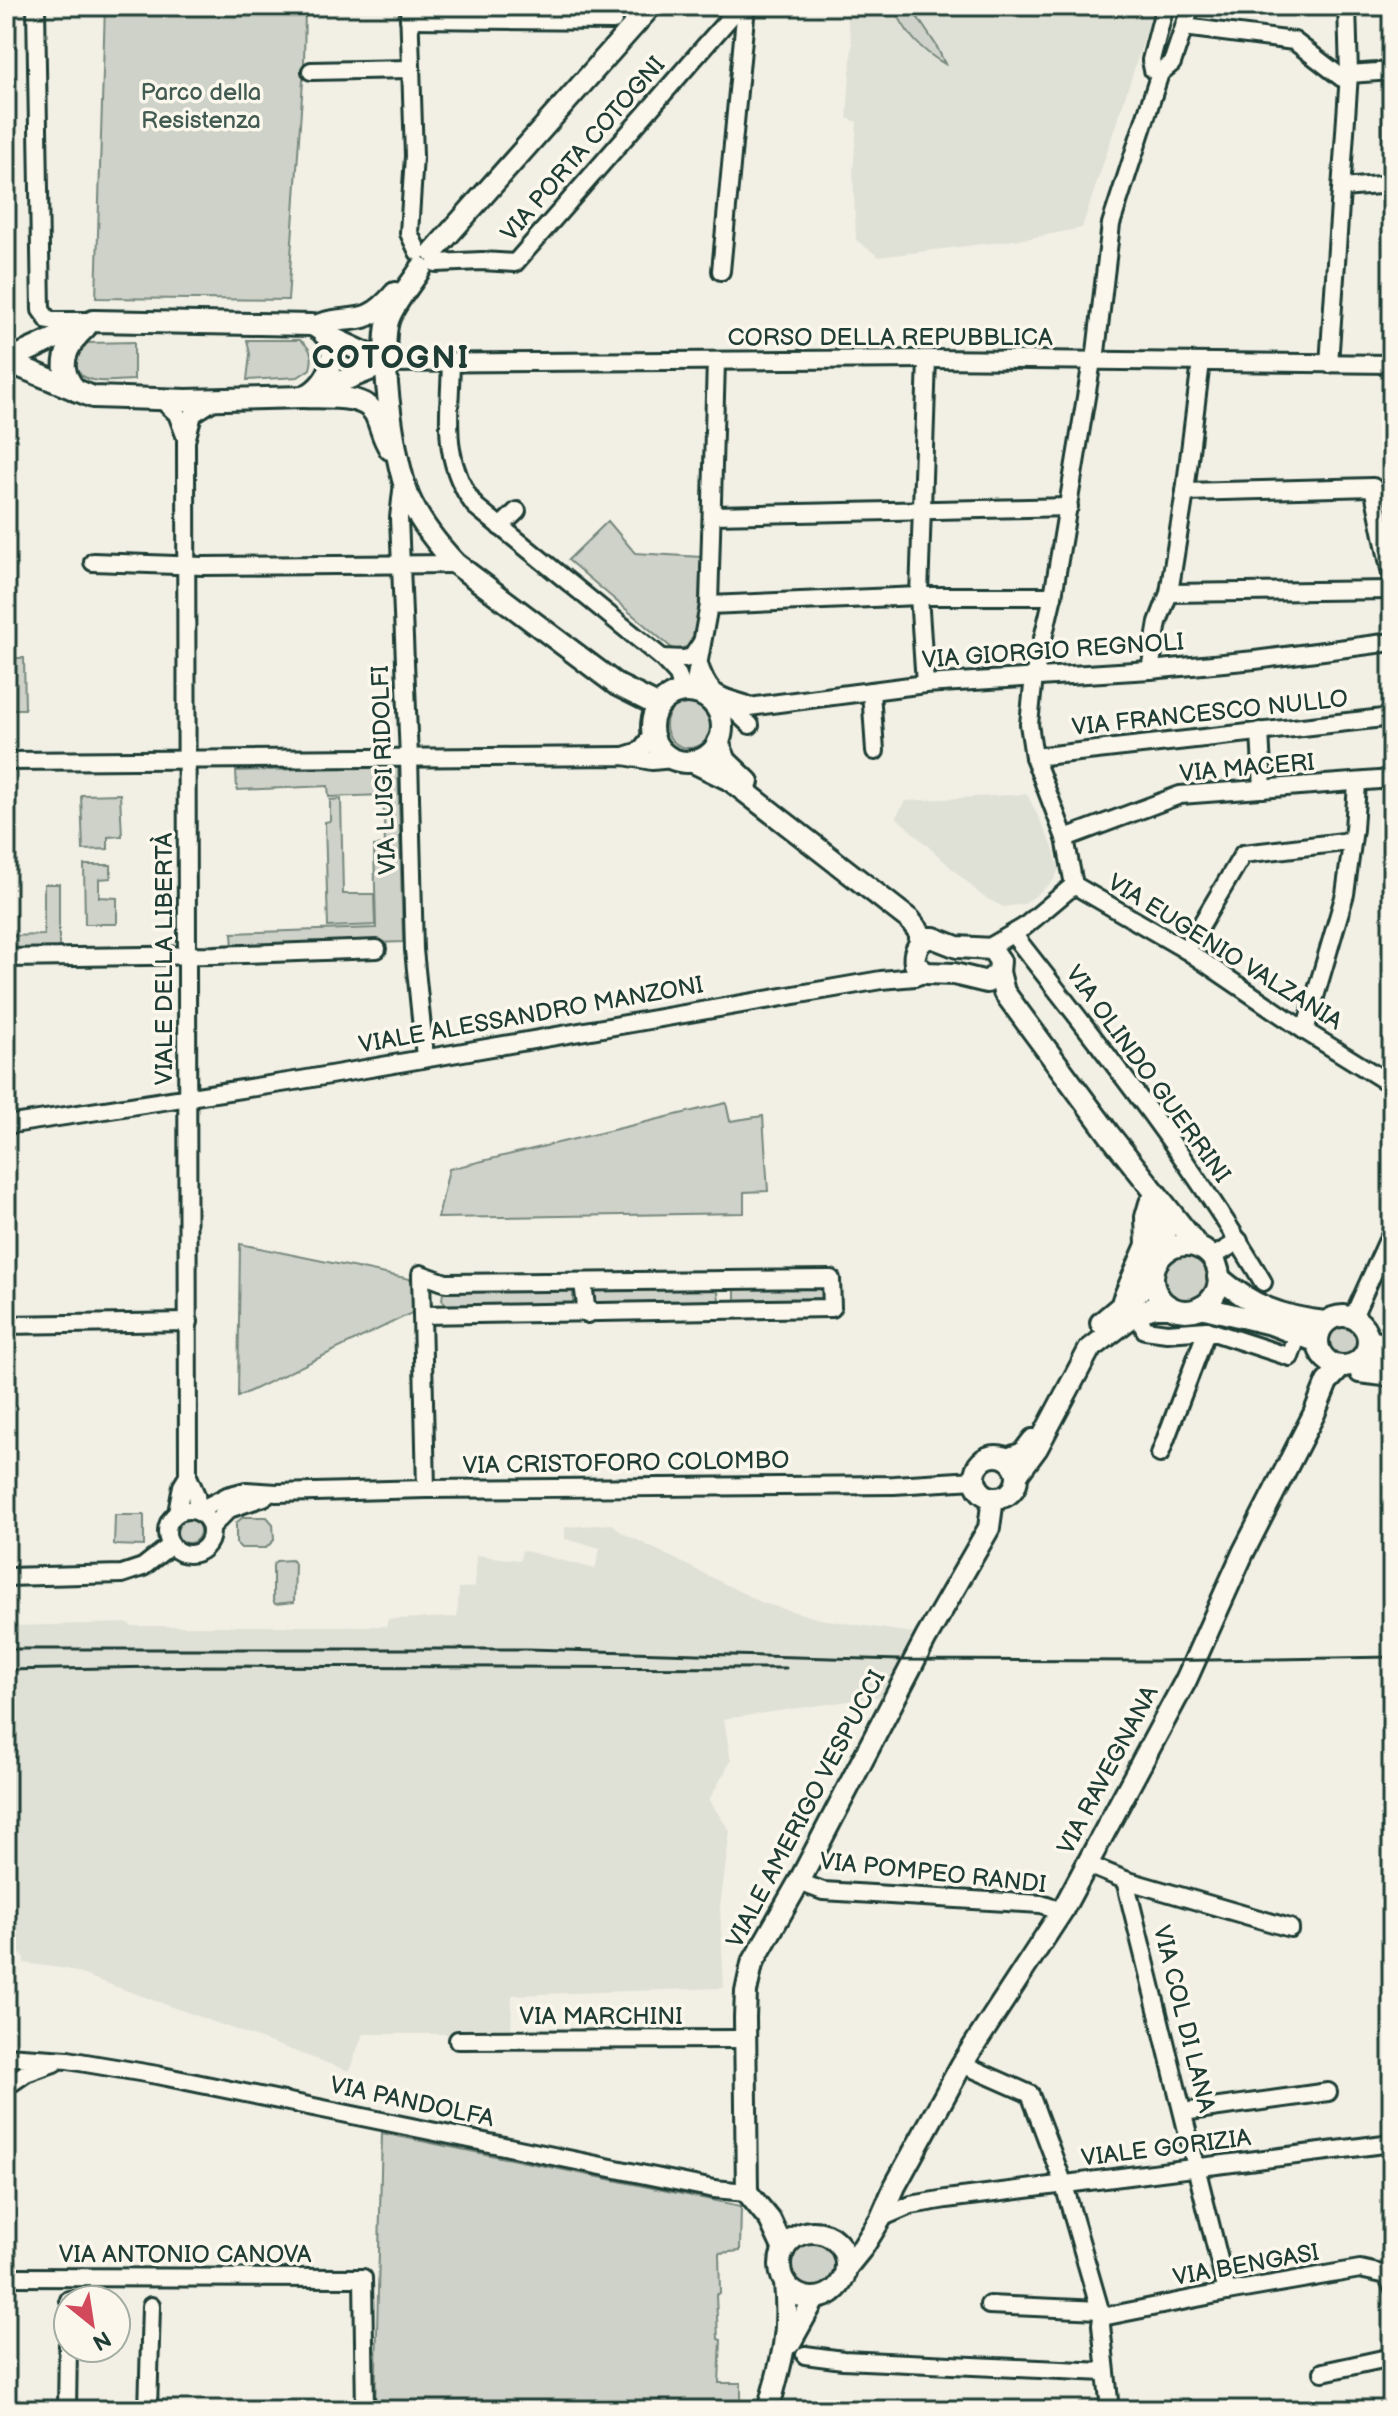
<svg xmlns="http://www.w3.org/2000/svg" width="1398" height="2416" viewBox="0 0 1398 2416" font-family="'Balsamiq Sans',sans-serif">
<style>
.built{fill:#e0e1d6}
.green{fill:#cfd2c8;stroke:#77887e;stroke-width:2}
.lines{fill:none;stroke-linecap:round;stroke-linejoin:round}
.minor-casing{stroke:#1f3d34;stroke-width:22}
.major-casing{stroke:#1f3d34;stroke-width:26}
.minor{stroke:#fbf7ec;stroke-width:16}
.major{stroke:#fbf7ec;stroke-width:20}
.rail{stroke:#1f3d34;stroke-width:3}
.labels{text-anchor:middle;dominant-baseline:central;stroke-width:7;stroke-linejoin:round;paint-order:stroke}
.park-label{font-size:24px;fill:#425b52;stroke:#fbf7ec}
.street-label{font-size:24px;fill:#1f3d34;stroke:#fbf7ec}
.district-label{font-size:32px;font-weight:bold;letter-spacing:2px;fill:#1f3d34;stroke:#fbf7ec}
</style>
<rect width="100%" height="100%" fill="#f2f0e5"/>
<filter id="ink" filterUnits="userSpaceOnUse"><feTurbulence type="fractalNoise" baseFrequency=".0125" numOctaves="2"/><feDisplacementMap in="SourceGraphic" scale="16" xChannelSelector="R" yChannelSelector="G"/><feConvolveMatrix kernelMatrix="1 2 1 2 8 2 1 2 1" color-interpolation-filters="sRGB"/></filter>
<g filter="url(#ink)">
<g class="built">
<polygon points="844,6 1155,6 1082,228 1031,238 879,257 856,240 853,172 857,122 847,118 852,43"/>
<polygon points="1027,794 1053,847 1059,869 1053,881 1025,904 1003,907 982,896 896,817 905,801"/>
<polygon points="613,1524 621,1532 763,1603 820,1619 913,1633 890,1695 724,1719 731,1761 709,1800 730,1831 720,1907 724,1988 512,1995 511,2034 363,2034 349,2071 67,1969 24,1963 24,1956 6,1948 6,1626 129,1623 130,1626 386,1626 388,1619 457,1617 459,1588 475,1587 476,1555 520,1560 522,1550 595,1569 600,1548 565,1539 565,1527"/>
</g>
<g class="green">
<polygon points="105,6 305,6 304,66 288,300 96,298"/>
<path d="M894,6H910L936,45L945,64C921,51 904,32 894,6Z"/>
<polygon points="1382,86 1392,86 1392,159 1383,160"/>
<path d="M247,340H300C311,348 314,356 310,369L298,377L247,380L250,354Z"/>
<path d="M134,342V380C117,380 80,388 76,365C74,355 80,348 88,343Z"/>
<polygon points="608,521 635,553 701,557 697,635 691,646 674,650 568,560"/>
<polygon points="6,658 24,658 25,709 6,709"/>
<circle cx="689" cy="725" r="23"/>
<polygon points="398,766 403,942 233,948 232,933 376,928 374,846 385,845 383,795 329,797 328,786 237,790 236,771"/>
<polygon points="120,794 122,836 108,837 108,849 83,850 81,795"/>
<polygon points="341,799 343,894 374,894 375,925 328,927 325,822 330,821 330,800"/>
<polygon points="84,865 111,865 111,878 99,879 99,897 117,898 117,924 85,924"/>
<polygon points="44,884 59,884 59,950 6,951 6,936 44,935"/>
<polygon points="726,1103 730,1121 763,1116 768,1191 744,1192 744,1213 438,1218 449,1169"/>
<polygon points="240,1244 415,1280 416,1311 238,1397"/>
<circle cx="1185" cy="1277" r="24"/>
<polygon points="710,1285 718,1292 719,1299 713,1304 593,1305 588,1293 594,1288"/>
<polygon points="740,1286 822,1286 826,1298 818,1302 739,1303 735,1298 735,1291"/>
<polygon points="449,1288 565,1288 573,1291 573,1303 567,1307 448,1306 442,1300 443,1292"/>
<circle cx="1343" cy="1341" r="15"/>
<polygon points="115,1515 144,1515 144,1546 114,1545"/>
<polygon points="243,1517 267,1517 273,1524 274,1540 266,1548 241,1548 236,1543 236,1523"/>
<circle cx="188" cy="1531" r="12"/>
<polygon points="291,1560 295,1564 294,1602 275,1604 273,1600 273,1565 276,1561"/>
<polygon points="382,2133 741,2206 740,2251 719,2253 720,2293 716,2295 718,2339 721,2340 719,2383 741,2383 741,2410 375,2410"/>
<circle cx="813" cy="2264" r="25"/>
</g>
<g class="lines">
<g class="minor-casing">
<g id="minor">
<polyline points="36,6 41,310 49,321 88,321"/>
<polyline points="409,6 414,156 409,233 418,252"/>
<polyline points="1165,6 1151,60 1153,70 1160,73 1172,63 1191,6"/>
<polyline points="409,19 613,21"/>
<polyline points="1184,27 1294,41 1342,78 1349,74 1392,71"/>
<polyline points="311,71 410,69"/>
<polyline points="1342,188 1392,184"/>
<polyline points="436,263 482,261 515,263 740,6"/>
<polyline points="721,271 745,17 741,6"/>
<path d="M451,361C450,416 440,459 475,506L662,658L684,659L692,657L702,642"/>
<polyline points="1095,361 1111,224 1160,73"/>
<polyline points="387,363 927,359 1392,364"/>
<polyline points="1329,364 1349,74 1347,6"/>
<polyline points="162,400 177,414 186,438"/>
<polyline points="403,482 399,518 409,758 414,950 425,1057"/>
<polyline points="1185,492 1373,487 1392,579"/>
<polyline points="713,515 1069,507"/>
<polyline points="500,527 517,511"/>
<polyline points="93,562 203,566 456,564"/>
<polyline points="1169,593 1392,590"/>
<polyline points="709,605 919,596 1053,596"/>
<polyline points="662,658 678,675 683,692"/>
<path d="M698,662C709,694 714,695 745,704"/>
<polyline points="1150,670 1158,622 1169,593 1185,492 1201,362"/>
<polyline points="925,684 919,596 927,359"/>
<polyline points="871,691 875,751"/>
<polyline points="693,693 709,605 716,361"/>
<polyline points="733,709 750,725"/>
<polyline points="718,711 925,684 1150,670 1255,660 1392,642"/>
<polyline points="1260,731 1263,789"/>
<polyline points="624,756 640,751 653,734"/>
<polyline points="1034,757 1392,717"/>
<polyline points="6,761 624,756 652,761 673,759"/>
<polyline points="1065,838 1180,795 1392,779"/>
<polyline points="1074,885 1065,838 1034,757 1029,724 1034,676 1053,596 1092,361"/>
<polyline points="1074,885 1186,950 1305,1031 1392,1085"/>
<path d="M1016,938C1103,1049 1191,1160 1263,1282"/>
<polyline points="988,948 1024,927 1074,885"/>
<polyline points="1186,950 1243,854 1352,841"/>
<polyline points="6,958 215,955 377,949"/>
<polyline points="1305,1031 1345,894 1354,829 1357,783"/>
<polyline points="6,1125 301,1080 881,980 915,977 926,973"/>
<polyline points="1211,1258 1239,1241"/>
<polygon points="421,1274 446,1283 831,1279 832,1308 422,1315"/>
<polyline points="583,1283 587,1314"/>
<polyline points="1137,1313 1145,1330 1167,1333 1207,1330 1290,1357 1298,1334"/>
<polyline points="422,1315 426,1489"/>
<polyline points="1353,1317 1392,1231"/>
<polyline points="6,1325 189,1322"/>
<polyline points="1359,1374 1392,1378"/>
<polyline points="1160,1454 1207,1330"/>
<circle cx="189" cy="1532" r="22"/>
<polyline points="198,1511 196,1495 188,1476 186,441 193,414 215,400"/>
<polyline points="198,1511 227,1496 246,1491 277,1493 426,1489 894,1485 975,1480"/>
<polyline points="177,1513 182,1486 188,1476"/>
<polyline points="211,1527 229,1509 264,1497"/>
<polyline points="6,1577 122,1574 143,1567 171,1545"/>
<polyline points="1086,1864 1125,1880 1290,1928"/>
<polyline points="1125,1880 1227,2292"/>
<polyline points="799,1882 823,1891 1041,1904 1062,1911"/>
<polyline points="458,2040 745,2039"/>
<polyline points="6,2056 68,2060 157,2075 714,2189 747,2192"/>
<polyline points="962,2064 1030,2094 1064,2185 1102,2317 1101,2325 1110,2410"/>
<polyline points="10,2084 26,2073 54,2063"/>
<polyline points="1183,2112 1328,2092"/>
<polyline points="881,2218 911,2205 946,2199 1392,2143"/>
<polyline points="6,2277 363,2278 365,2410"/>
<polyline points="69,2300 78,2300"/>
<polyline points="989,2305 1100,2310"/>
<polyline points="1102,2317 1227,2292 1360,2269 1387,2275 1392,2286"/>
<polyline points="805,2355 843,2360 1105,2372"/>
<polyline points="1323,2372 1392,2357"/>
<polyline points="67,2410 68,2345"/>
<polyline points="148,2410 151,2306"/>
</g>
</g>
<g class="major-casing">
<g id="major">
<polyline points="433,252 651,6"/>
<path d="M421,268C411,285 394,302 388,321C379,354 395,473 412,504C423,526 439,546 456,564L617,685L659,706"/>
<path d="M93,321L311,325C347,339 333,385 303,397L187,400L93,397L6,361Z"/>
<path d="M315,326C352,312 363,331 395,293"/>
<polyline points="324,334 387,363"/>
<path d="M77,391C55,369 65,346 86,327"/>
<polyline points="317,391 387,363"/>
<path d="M303,397C323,398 364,393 375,414C381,426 382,438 390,449"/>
<circle cx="687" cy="727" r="35"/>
<polyline points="718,742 726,761 748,782"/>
<polyline points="691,761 730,780 910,920 920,933 920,943"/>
<path d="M926,938H934L957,947L992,949L1000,961L999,972L987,982L954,974L926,973L915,964C913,953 917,945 926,938Z"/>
<polyline points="999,972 1004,992 1109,1134 1199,1248"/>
<path d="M1151,1205C1166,1230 1172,1235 1157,1262"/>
<circle cx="1186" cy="1278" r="33"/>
<path d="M1218,1277C1252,1306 1281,1317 1325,1322"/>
<polyline points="1123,1300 1147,1245 1146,1217 1150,1203"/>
<polyline points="1201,1307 1271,1324 1318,1342"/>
<circle cx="1343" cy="1341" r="25"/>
<polyline points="1101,1323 1153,1279"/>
<polyline points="1369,1341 1392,1345"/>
<polyline points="1362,1357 1392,1363"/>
<circle cx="996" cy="1477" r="21"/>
<polyline points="1007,1459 1023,1453 1033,1440"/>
<polyline points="1017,1475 1037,1448 1089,1350 1137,1313 1155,1307 1171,1307"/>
<circle cx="813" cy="2265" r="33"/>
<polyline points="784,2250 770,2220 747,2192 745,2017 746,1992 752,1964 799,1882 926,1638 989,1528 993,1498"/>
<polyline points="846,2268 863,2247 881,2218 895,2186 962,2064 1062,1911 1186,1680 1243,1553 1314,1414 1327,1382 1342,1366"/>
<polyline points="790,2343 815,2298"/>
<path d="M768,2410C782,2360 790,2336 785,2283"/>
</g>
</g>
<use href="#minor" class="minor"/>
<use href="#major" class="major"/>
<g class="rail">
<polyline points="6,1649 529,1649 900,1660 1153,1661 1392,1657"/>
<polyline points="6,1670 206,1666 786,1668"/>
</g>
</g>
</g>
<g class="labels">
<g class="park-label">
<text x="201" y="92">Parco della<tspan x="201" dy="28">Resistenza</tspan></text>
</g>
<g class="street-label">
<text transform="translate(583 149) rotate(-49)">VIA PORTA COTOGNI</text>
<text x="890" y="337">CORSO DELLA REPUBBLICA</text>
<text transform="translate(1053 651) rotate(-4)">VIA GIORGIO REGNOLI</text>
<text transform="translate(1210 713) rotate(-6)">VIA FRANCESCO NULLO</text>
<text transform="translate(1247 768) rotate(-5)">VIA MACERI</text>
<text transform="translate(384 770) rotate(-92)">VIA LUIGI RIDOLFI</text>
<text transform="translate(1225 952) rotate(32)">VIA EUGENIO VALZANIA</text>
<text transform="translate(164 959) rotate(-90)">VIALE DELLA LIBERTÀ</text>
<text transform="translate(531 1015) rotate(-10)">VIALE ALESSANDRO MANZONI</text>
<text transform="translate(1148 1074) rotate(54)">VIA OLINDO GUERRINI</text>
<text transform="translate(626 1463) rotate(-1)">VIA CRISTOFORO COLOMBO</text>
<text transform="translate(1108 1770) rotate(-62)">VIA RAVEGNANA</text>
<text transform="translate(806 1809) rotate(-62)">VIALE AMERIGO VESPUCCI</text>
<text transform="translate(933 1873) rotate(6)">VIA POMPEO RANDI</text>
<text x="601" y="2016">VIA MARCHINI</text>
<text transform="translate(1184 2019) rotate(76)">VIA COL DI LANA</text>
<text transform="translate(412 2102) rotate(12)">VIA PANDOLFA</text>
<text transform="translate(1166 2148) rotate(-7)">VIALE GORIZIA</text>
<text x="185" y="2254">VIA ANTONIO CANOVA</text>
<text transform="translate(1246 2265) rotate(-10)">VIA BENGASI</text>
</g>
<g class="district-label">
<text x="391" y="358">COTOGNI</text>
</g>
</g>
<rect width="1398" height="2416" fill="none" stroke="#fbf7ec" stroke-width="32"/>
<rect x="16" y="16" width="1366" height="2384" fill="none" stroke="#1f3d34" stroke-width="3" filter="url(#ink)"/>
<g transform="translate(92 2324) rotate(150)"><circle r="38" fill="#fbf7ec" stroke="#a3ada2" stroke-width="2"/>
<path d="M0-6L14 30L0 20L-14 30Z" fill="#d1495b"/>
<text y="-12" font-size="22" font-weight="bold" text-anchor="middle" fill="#1f3d34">N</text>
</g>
</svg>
